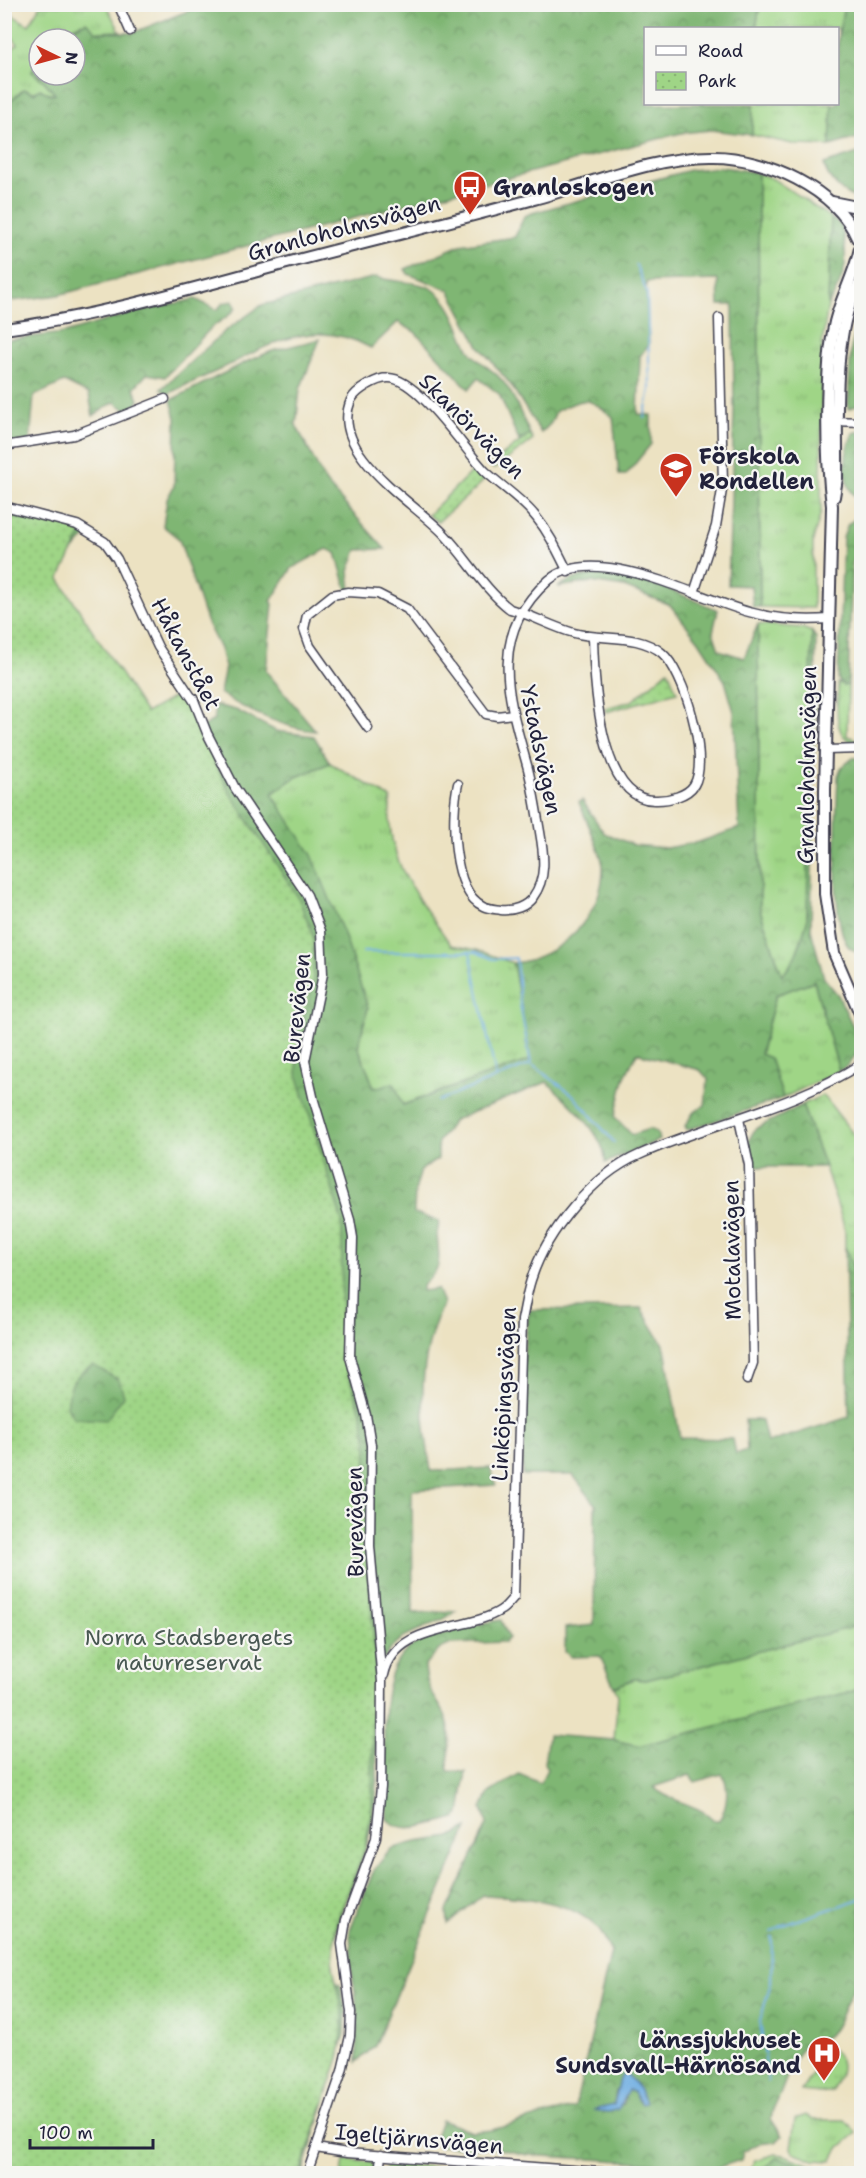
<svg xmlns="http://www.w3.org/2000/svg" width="866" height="2178" viewBox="0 0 866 2178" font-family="'Shantell Sans',sans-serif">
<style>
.grass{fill:url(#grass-tufts);stroke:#607c60;stroke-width:1.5}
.forest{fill:url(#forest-crowns);stroke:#506c57;stroke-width:1.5;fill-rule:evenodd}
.park{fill:url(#park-dots);stroke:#607c60;stroke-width:1.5;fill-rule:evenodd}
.water{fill:#6faee2;stroke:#48688e;stroke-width:1.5}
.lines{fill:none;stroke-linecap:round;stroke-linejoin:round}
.stream{stroke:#6faee2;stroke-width:2}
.minor-casing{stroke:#403f4f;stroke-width:11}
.tertiary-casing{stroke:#403f4f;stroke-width:14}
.minor{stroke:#fff;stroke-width:8}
.tertiary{stroke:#fff;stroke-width:10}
.labels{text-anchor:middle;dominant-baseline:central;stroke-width:4.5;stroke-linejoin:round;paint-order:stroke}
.poi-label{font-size:22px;font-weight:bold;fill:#22223b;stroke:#f6f6f2;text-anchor:start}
.street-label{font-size:22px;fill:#22223b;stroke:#f6f6f2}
.park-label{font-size:22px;fill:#485852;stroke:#f6f6f2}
</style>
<defs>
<pattern id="grass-tufts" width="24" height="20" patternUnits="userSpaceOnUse" patternTransform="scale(1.5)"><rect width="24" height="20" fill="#9fd586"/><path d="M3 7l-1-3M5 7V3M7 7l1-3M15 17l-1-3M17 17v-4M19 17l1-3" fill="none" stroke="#89b775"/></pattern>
<pattern id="forest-crowns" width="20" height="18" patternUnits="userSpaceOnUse" patternTransform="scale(1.5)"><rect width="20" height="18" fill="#7fb673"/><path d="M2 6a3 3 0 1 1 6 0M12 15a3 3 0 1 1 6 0" fill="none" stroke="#689460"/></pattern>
<pattern id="park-dots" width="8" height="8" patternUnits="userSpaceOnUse" patternTransform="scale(1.5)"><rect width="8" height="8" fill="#9fd586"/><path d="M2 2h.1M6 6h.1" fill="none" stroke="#89b775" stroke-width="1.8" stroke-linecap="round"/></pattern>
</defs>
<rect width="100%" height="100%" fill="#f6f6f2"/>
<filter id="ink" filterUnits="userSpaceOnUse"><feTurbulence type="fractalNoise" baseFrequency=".0167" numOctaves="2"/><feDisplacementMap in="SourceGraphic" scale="12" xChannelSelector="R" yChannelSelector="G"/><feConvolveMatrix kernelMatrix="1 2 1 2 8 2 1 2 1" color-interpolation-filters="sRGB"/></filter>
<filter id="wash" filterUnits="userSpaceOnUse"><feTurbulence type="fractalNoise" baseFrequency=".008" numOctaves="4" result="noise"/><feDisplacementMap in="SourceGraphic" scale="24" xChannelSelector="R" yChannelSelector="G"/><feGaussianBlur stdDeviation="1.35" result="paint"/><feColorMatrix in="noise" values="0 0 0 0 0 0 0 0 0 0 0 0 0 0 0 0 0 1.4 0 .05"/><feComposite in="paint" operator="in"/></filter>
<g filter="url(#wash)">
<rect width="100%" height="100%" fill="#ece2c2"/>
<g class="grass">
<path d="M40,5H106L120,31L97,32L81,23L51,39H39V54L32,72L44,81L55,94C48,95 31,92 24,89L5,107L4,55L18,44L5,30V11L29,25Z"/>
<polygon points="760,5 844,5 838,40 838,28 756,28"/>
<polygon points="753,104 832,104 830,146 797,145 752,135"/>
<polygon points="758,173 773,179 831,218 828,305 822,344 821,512 813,540 813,608 760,607"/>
<path d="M758,624L802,628L812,632L807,921C801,940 797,961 782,975L760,910Z"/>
<path d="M838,683L848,685L847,736L861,741V744C830,742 838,706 838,683Z"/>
<path d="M330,763L391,798C382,859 419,898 451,945L477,950L513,963L531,1060L402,1105L374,1088L358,1046L368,1008L272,794L294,778Z"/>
<polygon points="814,981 839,1071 783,1098 770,1059 760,1055 776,995"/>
<polygon points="823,1095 861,1144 861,1287 845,1247 845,1229 825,1167 802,1105"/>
<polygon points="861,1625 861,1689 639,1746 614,1740 618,1695 614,1687 634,1679 646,1680"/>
<path d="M833,2050C847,2062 840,2077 832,2091L820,2093L801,2091L828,2051Z"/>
<polygon points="806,2115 813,2120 845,2120 857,2133 840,2147 831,2161 814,2160 793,2152 791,2148 795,2119"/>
<path d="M776,2154L784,2155L822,2169L823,2173H813C800,2158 786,2165 769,2171L797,2173H752L751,2167L755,2160Z"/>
<polygon points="344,2160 370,2162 375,2167 375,2173 342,2174"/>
<polygon points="392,2164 527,2173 528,2173 385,2173 386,2168"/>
</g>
<g class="forest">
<polygon points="203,5 760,5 756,28 646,28 646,104 753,104 752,135 711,130 681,133 58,295 5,302 4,107 24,89 34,93 40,89 51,95 55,94 44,81 32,72 39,54 39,75 75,75 75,39 51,39 86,22 97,32 132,33"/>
<polygon points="844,5 861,5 861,137 830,146 832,104 838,104 838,40"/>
<path d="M861,152V199C845,198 827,179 824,164Z"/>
<path d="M723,167L758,173L760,607H753L751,586L728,585L734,413L733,305H719L718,280L646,282L649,344L640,356L638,414L651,415V444L626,475H619L613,417C586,396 587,397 556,411L551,423L541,433L511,385L479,346L449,290L408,274L405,269L460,245L515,237L524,216L532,213L690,170Z"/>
<path d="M831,218L841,225C849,259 847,275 828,305Z"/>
<path d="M376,277C393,283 419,280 434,290C454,305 458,328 469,349C476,362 490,367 499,377C514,392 521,415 530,434L519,441L499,394L478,378L469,389L415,332L398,322L371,348C313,316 271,344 219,370C202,378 185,385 168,394L161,389L225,331L262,305Z"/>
<polygon points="195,299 217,310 223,303 233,301 236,307 232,313 211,328 165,377 147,374 134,388 139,400 135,406 126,410 114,402 93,416 89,394 64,382 34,396 30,441 4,444 4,340 65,333 132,313"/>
<polygon points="861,308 861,404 848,409 851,348"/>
<path d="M320,339L300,389L296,425L326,483L385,549L357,550L349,571L351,590H347L336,553L327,549L292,568L271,601L273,604L266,671L316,731C290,730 241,709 220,693L225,667L220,649L206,621L179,539L163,526L167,499L174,486L176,418L171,400L250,360L272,351Z"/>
<path d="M861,431L862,501H861C839,488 844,453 853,433Z"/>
<path d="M4,510L74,528L88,534L47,582L147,721L188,700L202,727L214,720L215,705L236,710L276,731L314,736L330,763L294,778L272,794L312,855L344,934L368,1008L358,1046L374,1088L394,1083L403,1105L530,1060L513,963C559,959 604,915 603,867C603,854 584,816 579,802L582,800L604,833L634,845L666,848L699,842L739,828L734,712L725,681L699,641L670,605L624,587L591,582L558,587C608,555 670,591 718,610L713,632L719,650L744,658L758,624L760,910L782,975C797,961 801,939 807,921L812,632L816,638L811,930L824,978L838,995L859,1039L858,1052L848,1065L839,1071L814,981L776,995L760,1054L770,1058L783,1098L687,1130L685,1126L693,1113L705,1105L708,1079L700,1070L637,1053L624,1079L615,1117L632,1135L649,1129L657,1132L659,1140L605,1163C607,1135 566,1100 547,1082L454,1120L438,1142V1159L421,1170L415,1191L414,1213L439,1221C439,1227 437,1230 437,1235C439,1261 444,1266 422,1286V1291L437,1289L443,1303C416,1365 421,1406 431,1471L490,1468L496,1485L412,1490L413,1613L456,1611C434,1630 406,1626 387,1654C365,1689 381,1755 376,1795C374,1814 370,1835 364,1854C355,1882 342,1906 336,1936L322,1928L325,1980L340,1984L346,2012L345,2035L303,2173H5Z"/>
<polygon points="861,515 861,546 852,562 848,684 843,686 838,679 843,537 848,524"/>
<path d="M853,758H862L861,954C858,952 852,950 849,947C829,925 837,808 838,776L841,768Z"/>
<polygon points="802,1105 825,1167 754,1167 749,1140 755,1129"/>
<polygon points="845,1247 862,1287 861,1625 646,1680 634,1679 614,1687 600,1656 571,1657 565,1652 565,1628 594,1625 595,1504 573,1475 523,1475 523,1363 529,1310 641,1308 665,1348 680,1438 733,1439 736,1454 747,1450 745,1420 762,1420 767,1443 849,1417"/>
<path d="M501,1620L509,1638L505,1642L451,1644L440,1649L425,1665C426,1698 445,1703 449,1728C451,1741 448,1757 448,1771L466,1772L460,1814L456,1818C435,1822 403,1837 387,1819C389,1774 371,1685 405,1652C417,1639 435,1637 451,1632C467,1628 484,1622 501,1620Z"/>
<path d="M861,1689V1977C847,1993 845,2012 834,2029C826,2041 812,2039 803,2048C787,2064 785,2090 773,2109L771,2119L782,2136L776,2142L758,2144L743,2152L741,2160L713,2169L638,2162L528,2155L494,2148L437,2146L434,2139L441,2120L472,2132L492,2130L575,2107L611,1952C607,1945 604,1937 600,1931C573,1899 522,1897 483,1895L448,1924L447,1911L487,1824L482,1808L489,1793L519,1774L540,1783L547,1769L544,1763L548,1735L614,1740L639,1746ZM722,1774C730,1786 727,1808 719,1820H714C697,1803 671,1803 653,1787L690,1775L695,1782ZM634,2082L640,2090L639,2101L634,2092L627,2090L623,2104L608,2112L599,2109L614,2105L616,2091Z"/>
<polygon points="467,1828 375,2046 357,2062 358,2012 352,1972 350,1930 374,1870 391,1849 416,1842 451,1837"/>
<polygon points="777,2157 810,2168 813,2173 769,2171 766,2167"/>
</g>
<g class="park">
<polygon points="530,434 533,440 494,469 490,465"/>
<path d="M475,468L486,478C471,495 454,506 438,522L428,515Z"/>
<path d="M5,514L12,518L63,523L82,533L59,579L146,713L179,694L184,701L230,793L298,897L313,936V985L298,1037L297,1074L342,1221L341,1353L362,1415L367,1441L365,1527L375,1659L372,1716V1805L365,1849L336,1923L333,1966L343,2017L340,2055L300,2173L5,2174ZM93,1365L119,1380L124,1396L106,1420L74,1418L67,1407C70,1383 72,1377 93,1365Z"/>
<polygon points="668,670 677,692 606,712 605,708 632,701"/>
</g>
<polygon class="water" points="625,2072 640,2090 645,2103 641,2104 634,2092 628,2090 618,2109 608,2112 593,2110 614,2105 620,2079"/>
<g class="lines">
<g class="stream">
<polyline points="636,265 647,293 650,389 644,418"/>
<polyline points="363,952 476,952 493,959 516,958 520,1004 531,1064"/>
<polyline points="470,952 496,1077"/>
<polyline points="438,1101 531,1064 572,1094 614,1142"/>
<polyline points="771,1932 781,1926 862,1898"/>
<polyline points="768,2081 760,2021 771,1982 772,1937"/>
</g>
</g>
</g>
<g filter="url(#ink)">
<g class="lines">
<g class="minor-casing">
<g id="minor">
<polyline points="118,4 130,31"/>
<polyline points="833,421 862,422"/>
<polyline points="4,446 74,435 165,399"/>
<polyline points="4,506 77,525 105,542 117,559 158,647 194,701"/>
<path d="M568,572C558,552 550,534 536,517C522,499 502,487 485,471C465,450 417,377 388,378C377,378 356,390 351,400C328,453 415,503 444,534C467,558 483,588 510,609C532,615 552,627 574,633C603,641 638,633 662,653C684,671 710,759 694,785C687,796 669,800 657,800C599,804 594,679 593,637"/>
<polyline points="694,593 716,526 723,484 719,318"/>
<polyline points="193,698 207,733 235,788 307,895 321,931 323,974 305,1061 314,1101 350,1220 353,1238 350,1357 366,1415 371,1445 370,1546 382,1682 381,1787 376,1838 346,1920 342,1944 351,2012 350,2036 342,2071 307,2174"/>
<polyline points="368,728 310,646 304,629 307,615 332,595 348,592 378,594 407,609 486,714 497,716 513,714"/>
<polyline points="826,750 862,749"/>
<path d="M458,784C451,813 451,891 483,906C489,909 495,909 501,910C513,911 526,907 533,897C547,878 544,855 540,832C536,809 533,787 527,765C508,697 487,634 549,580C596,540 701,601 753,613C777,619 804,621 829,619"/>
<polyline points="739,1119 749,1165 753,1363 747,1380"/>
<path d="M384,1675C395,1622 466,1633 501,1610C506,1607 510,1601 514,1597L522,1320C525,1306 527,1292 531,1280C546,1232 593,1175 639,1155C713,1122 793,1108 862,1063"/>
<polyline points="316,2148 347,2153 626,2174"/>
<polyline points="379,2174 381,2155"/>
</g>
</g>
<g class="tertiary-casing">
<g id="tertiary">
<polyline points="832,202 862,208"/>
<path d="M860,248C855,274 841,297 835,322C824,370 826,457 832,506L825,790V894L834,953L862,1018"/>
<path d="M4,329C99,316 191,289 283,264C366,242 450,222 534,199C590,184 655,156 714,157C765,157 836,189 857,238"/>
<path d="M834,497L837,478C838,424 830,325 862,280"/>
</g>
</g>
<use href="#minor" class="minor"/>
<use href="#tertiary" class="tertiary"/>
</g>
</g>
<defs>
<g id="bus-pin" transform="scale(1.725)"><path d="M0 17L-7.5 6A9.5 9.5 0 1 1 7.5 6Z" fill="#c8321e" stroke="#f6f6f2"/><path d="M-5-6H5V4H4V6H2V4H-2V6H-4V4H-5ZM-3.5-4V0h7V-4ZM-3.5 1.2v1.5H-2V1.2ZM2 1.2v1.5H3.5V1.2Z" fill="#fff"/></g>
<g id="school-pin" transform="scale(1.725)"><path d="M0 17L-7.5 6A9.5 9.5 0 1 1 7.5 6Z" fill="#c8321e" stroke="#f6f6f2"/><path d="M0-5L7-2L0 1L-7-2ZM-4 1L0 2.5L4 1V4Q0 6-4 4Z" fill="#fff"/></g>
<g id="hospital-pin" transform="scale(1.725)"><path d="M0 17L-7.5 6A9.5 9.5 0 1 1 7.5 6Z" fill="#c8321e" stroke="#f6f6f2"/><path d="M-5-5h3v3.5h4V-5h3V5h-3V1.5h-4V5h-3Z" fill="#fff"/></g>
</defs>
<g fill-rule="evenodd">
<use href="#bus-pin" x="470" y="187"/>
<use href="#school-pin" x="676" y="469"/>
<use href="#hospital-pin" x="824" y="2053"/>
</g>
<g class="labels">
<g class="poi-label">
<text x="493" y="187">Granloskogen</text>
<text x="699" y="456">Förskola<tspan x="699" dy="25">Rondellen</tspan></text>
<text x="801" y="2040" text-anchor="end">Länssjukhuset<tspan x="801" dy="25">Sundsvall-Härnösand</tspan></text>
</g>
<g class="street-label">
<text transform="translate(344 228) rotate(-15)">Granloholmsvägen</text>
<text transform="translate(472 426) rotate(45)">Skanörvägen</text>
<text transform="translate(186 654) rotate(62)">Håkanstået</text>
<text transform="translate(541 750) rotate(78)">Ystadsvägen</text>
<text transform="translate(807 765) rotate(-89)">Granloholmsvägen</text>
<text transform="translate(297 1008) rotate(-84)">Burevägen</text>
<text transform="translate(732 1250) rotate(-91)">Motalavägen</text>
<text transform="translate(504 1394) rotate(-87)">Linköpingsvägen</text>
<text transform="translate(355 1522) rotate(-91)">Burevägen</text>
<text transform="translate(419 2139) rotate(5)">Igeltjärnsvägen</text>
</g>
<g class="park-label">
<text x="189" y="1637">Norra Stadsbergets<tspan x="189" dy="25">naturreservat</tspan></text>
</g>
</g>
<rect width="866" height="2178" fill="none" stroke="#f6f6f2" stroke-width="24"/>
<rect x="644" y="27" width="195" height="78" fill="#f6f6f2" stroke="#a1a1a9" stroke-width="1.5"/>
<rect x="656" y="46" width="30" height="9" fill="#ffffff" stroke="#a1a1a9" stroke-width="1.5"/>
<text x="698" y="57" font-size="18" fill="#22223b">Road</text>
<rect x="656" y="72" width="30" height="18" fill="url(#park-dots)" stroke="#a1a1a9" stroke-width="1.5"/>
<text x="698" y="87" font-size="18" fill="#22223b">Park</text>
<g transform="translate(57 57) rotate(95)"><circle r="28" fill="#f6f6f2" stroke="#a1a1a9" stroke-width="1.5"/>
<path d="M0-4.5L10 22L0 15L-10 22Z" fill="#c8321e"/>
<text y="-9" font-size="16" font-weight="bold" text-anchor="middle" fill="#22223b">N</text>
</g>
<path d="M30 2139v9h123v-9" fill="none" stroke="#22223b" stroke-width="3"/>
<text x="39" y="2139" font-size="18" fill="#22223b" stroke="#f6f6f2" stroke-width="4.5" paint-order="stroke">100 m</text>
</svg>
